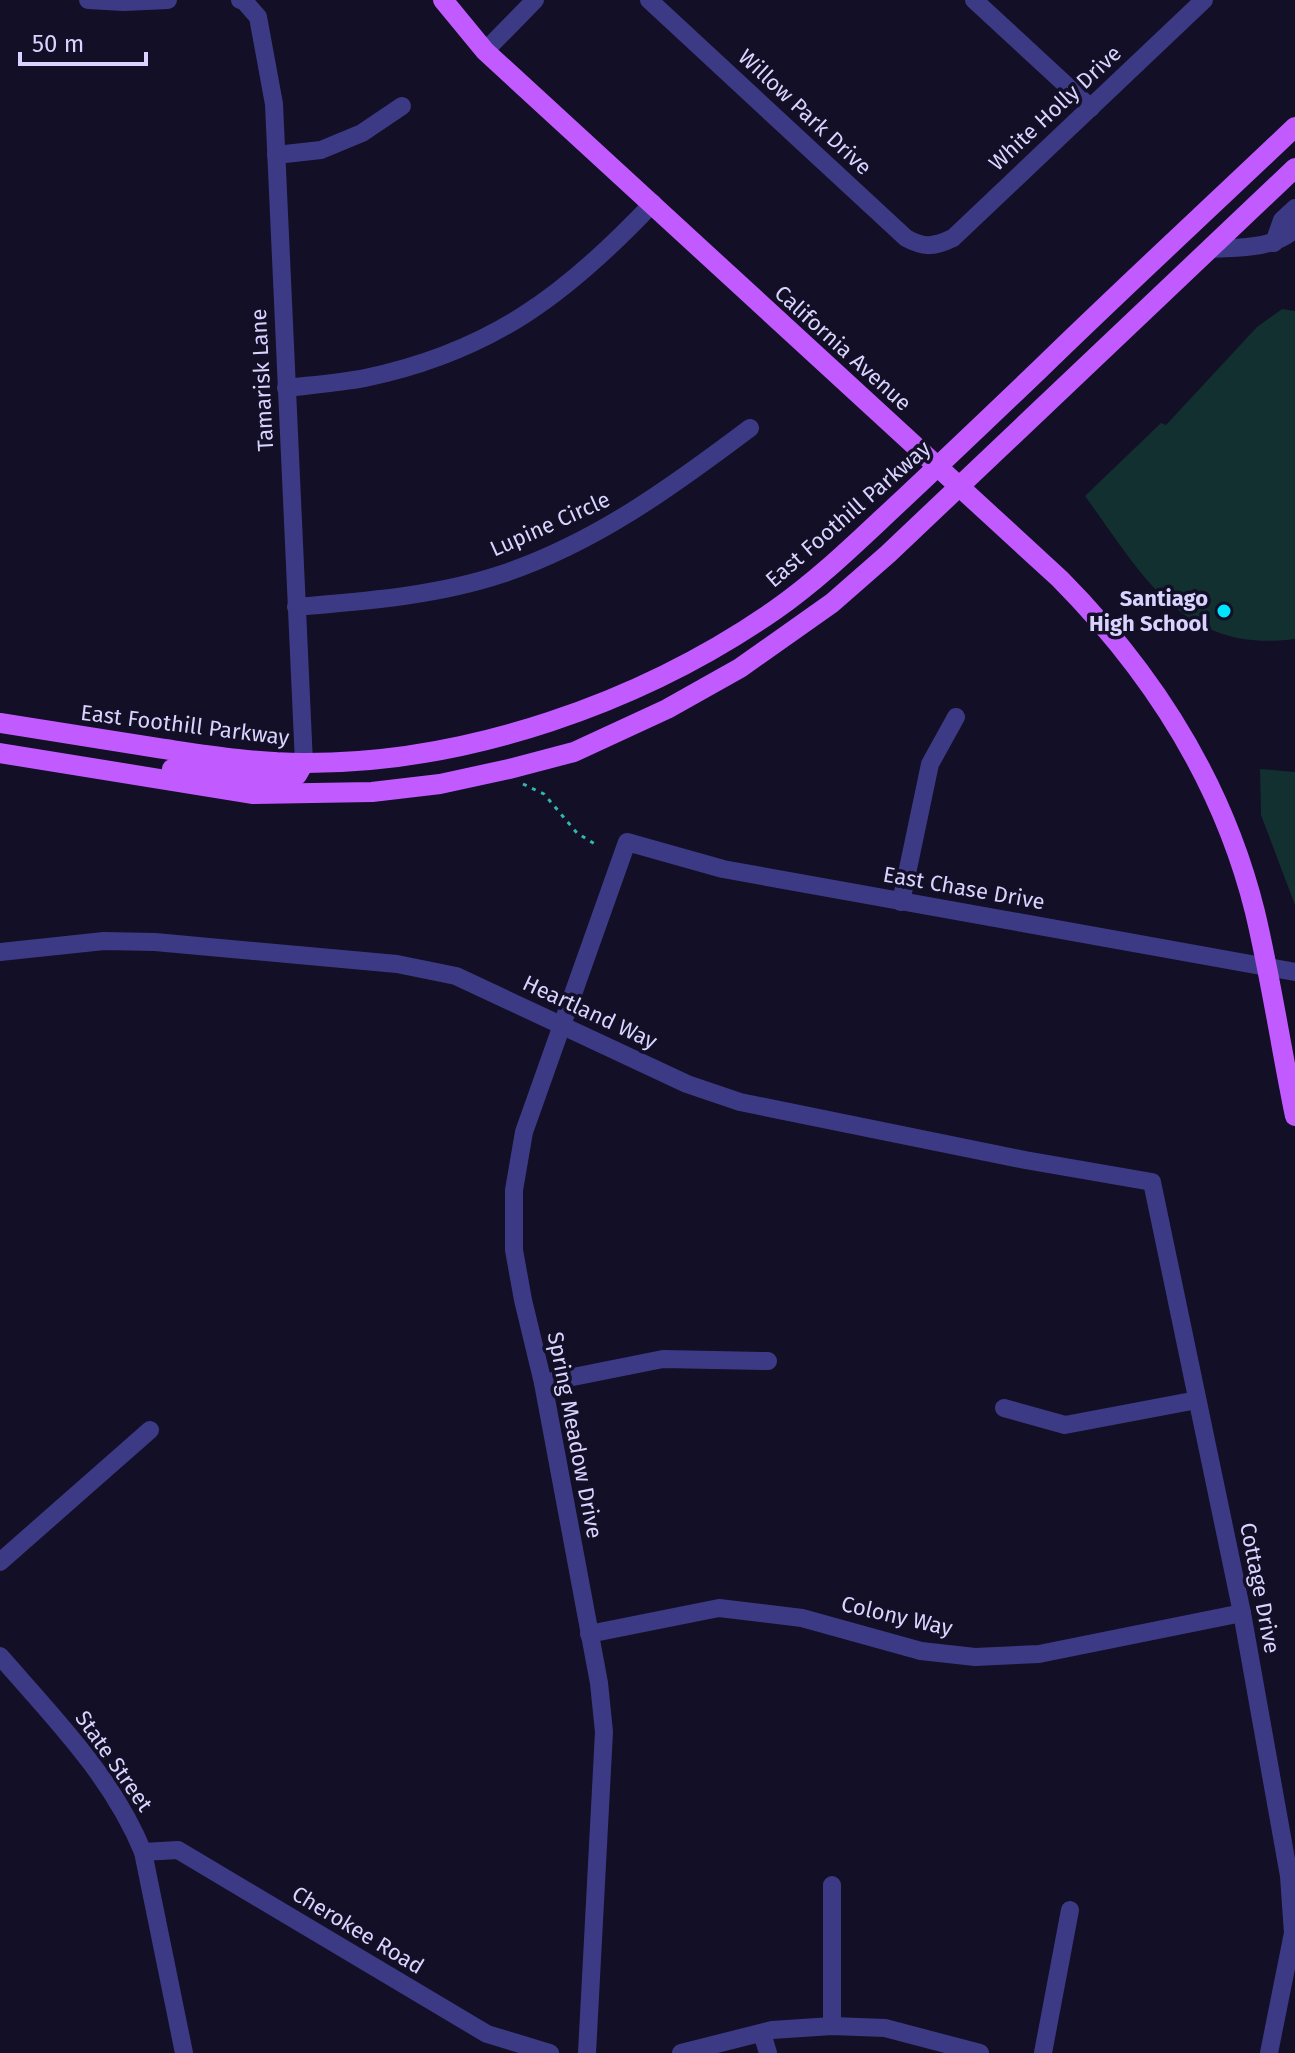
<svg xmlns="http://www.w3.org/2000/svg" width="1295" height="2053" viewBox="0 0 1295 2053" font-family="'Fira Sans',sans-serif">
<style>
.green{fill:#12302f}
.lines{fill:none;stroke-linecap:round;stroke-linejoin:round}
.path{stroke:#2fb8b0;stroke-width:3;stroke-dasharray:4 6;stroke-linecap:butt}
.minor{stroke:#3d3a85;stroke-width:18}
.major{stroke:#c25bff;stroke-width:20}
.poi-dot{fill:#00e5ff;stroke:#130f26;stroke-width:3}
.labels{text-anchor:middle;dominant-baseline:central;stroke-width:7;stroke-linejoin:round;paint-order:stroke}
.street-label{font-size:22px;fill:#d9d4ff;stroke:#130f26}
.poi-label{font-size:22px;font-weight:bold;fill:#d9d4ff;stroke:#130f26;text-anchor:end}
</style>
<rect width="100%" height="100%" fill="#130f26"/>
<g class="green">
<path d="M1282,309L1295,311V639C1182,654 1142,574 1085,496L1161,423L1166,425L1257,327Z"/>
<polygon points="1260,769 1295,772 1295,905 1261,815"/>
</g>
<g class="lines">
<polyline class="path" points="523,784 544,794 577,833 598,846"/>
<g class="minor">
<polyline points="88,0 124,2 168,0"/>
<polyline points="240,0 244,1 258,17 274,104 304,763"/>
<path d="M649,0L906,238C924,248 934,247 953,238L1204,0"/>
<polyline points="974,0 1091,108"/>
<polyline points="485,51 535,0"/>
<polyline points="276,155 321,150 362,133 402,106"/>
<polyline points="1274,243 1282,220 1295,208"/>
<path d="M1210,249C1240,247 1271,250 1295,229"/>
<path d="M286,388C312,385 339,383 365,378C491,352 567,294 653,203"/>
<path d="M296,607C365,601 436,596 502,574C595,543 673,486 750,428"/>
<polyline points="901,902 930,764 956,717"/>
<polyline points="0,952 104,941 155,942 397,964 456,976 687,1084 740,1102 1025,1160 1152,1182 1242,1613 1289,1876 1293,1933 1269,2053"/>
<polyline points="543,1383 663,1359 768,1361"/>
<polyline points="1004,1408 1065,1425 1197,1400"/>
<polyline points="0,1562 150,1430"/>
<polyline points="589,1634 719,1608 802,1618 921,1651 975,1657 1039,1654 1242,1613"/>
<path d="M0,1656C53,1717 112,1776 143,1852L184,2053"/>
<polyline points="143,1852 178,1850 487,2034 550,2053"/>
<polyline points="832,1885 832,2026"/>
<polyline points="762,2033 768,2053"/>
<polyline points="587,2053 604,1732 599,1683 543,1383 523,1300 514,1250 514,1190 524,1132 627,842 723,869 1295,972"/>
<polyline points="681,2053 772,2030 832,2026 885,2028 980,2053"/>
<polyline points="1043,2053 1070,1910"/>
</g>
<g class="major">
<path d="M443,0L485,51L1060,579C1153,673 1223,783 1255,912C1271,979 1281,1048 1295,1116"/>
<path d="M0,723C53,731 106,740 158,748C206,755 254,763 302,763C466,764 641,703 775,610C821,578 861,538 902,500C948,457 994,413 1040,369C1124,287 1210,208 1295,127"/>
<polyline points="0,753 252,794 372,792 440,784 509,769 574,752 667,709 740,668 832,603 888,554 1295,168"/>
<path d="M172,769C212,773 256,782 297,775L304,763"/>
</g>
</g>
<circle class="poi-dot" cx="1224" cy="611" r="8"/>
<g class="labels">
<g class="street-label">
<text transform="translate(1055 108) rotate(-43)">White Holly Drive</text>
<text transform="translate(805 112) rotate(43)">Willow Park Drive</text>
<text transform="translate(843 348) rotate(42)">California Avenue</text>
<text transform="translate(262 380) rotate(-93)">Tamarisk Lane</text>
<text transform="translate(848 514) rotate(-41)">East Foothill Parkway</text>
<text transform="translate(550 524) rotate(-24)">Lupine Circle</text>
<text transform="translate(185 725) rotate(7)">East Foothill Parkway</text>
<text transform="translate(964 888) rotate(10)">East Chase Drive</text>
<text transform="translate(590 1012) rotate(25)">Heartland Way</text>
<text transform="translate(575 1435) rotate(79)">Spring Meadow Drive</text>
<text transform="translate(1260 1588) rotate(79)">Cottage Drive</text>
<text transform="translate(897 1616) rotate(13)">Colony Way</text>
<text transform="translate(114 1761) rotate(55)">State Street</text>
<text transform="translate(358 1930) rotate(31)">Cherokee Road</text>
</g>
<g class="poi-label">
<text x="1208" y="598">Santiago<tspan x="1208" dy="25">High School</tspan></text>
</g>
</g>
<path d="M20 52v12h126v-12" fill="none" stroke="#d9d4ff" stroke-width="4"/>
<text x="32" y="52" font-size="24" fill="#d9d4ff" stroke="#130f26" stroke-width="6" paint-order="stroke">50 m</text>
</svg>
